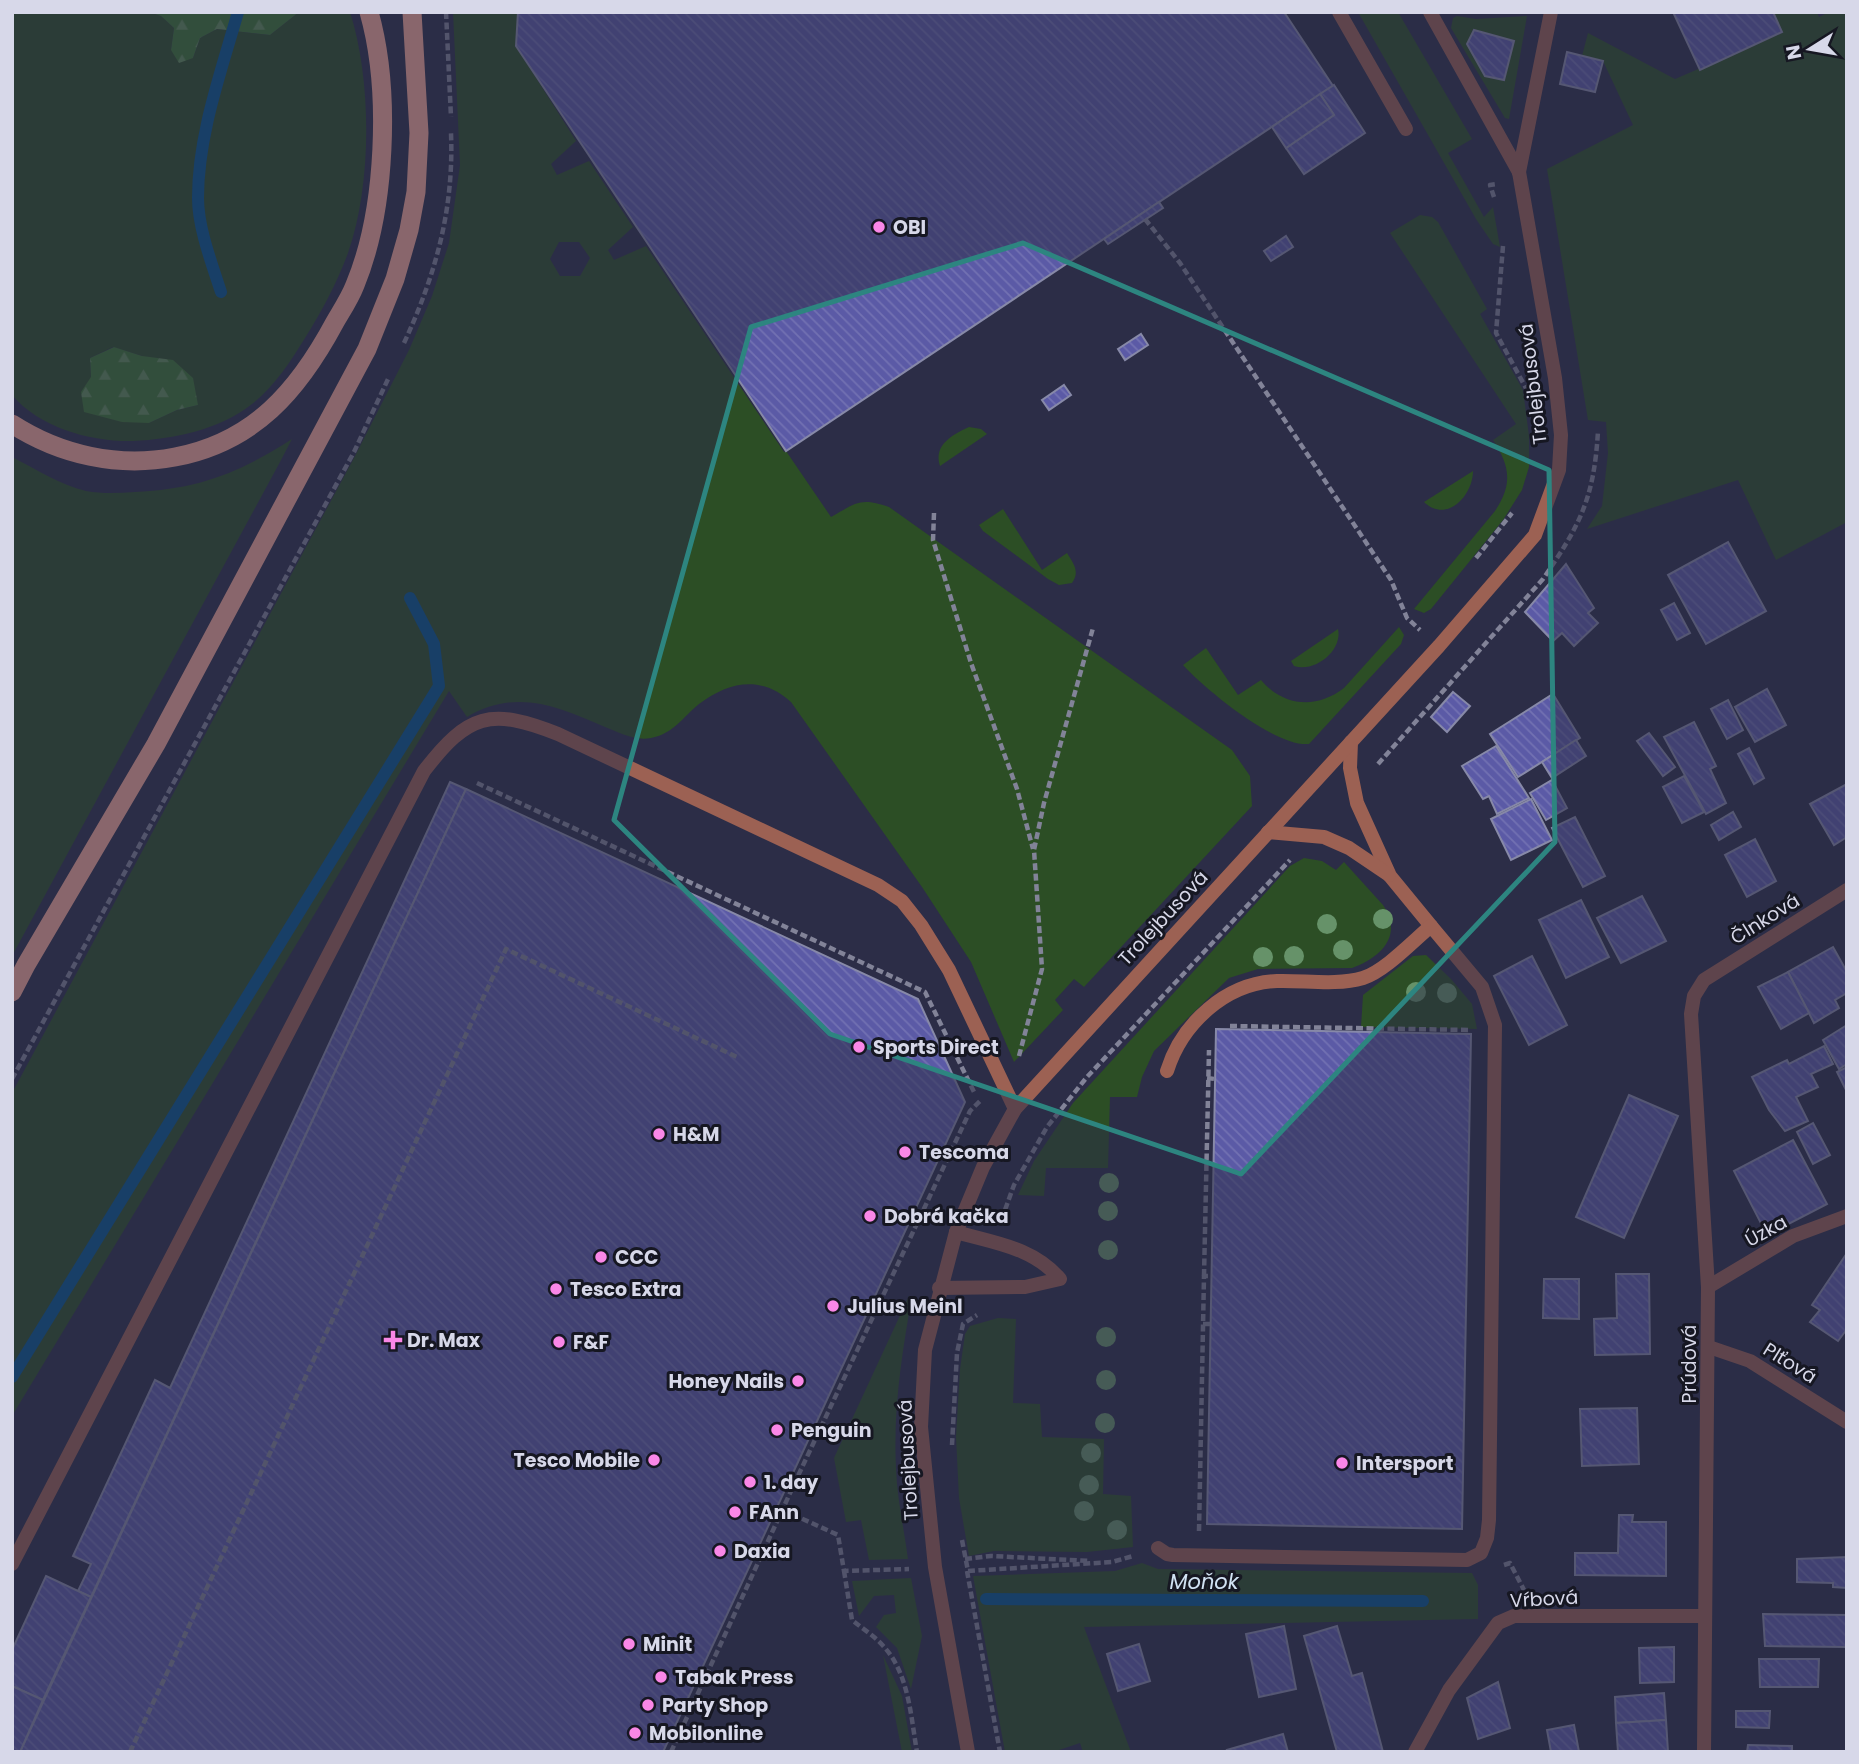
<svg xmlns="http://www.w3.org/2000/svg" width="1859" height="1764" viewBox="0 0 1859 1764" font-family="Poppins,sans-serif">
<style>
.green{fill:#2c4e25;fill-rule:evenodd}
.forest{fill:url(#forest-firs)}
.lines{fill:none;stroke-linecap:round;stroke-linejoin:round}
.stream{stroke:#00548f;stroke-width:12}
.building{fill:url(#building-back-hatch);stroke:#8789a8;stroke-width:2}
.path{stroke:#828398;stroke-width:4.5;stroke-dasharray:7 3.5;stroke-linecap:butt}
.service{stroke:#9c6153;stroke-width:14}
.minor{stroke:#9c6153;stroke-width:14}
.trunk{stroke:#faac99;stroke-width:19}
.tree{fill:#669269}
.marked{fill:none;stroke:#2d8580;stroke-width:5;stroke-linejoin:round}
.poi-dot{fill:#fa87e7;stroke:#161722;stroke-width:2.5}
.labels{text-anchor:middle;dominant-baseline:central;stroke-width:6;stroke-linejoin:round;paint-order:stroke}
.poi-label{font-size:19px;font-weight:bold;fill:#d7d8e9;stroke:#161722;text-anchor:start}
.street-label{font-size:19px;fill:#d7d8e9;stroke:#161722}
.water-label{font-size:21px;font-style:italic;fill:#d1e2f3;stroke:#161722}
</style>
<defs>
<pattern id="forest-firs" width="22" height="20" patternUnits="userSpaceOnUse" patternTransform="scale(1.75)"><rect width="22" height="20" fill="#3b752f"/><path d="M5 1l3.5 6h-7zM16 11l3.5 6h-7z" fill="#608e57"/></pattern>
<pattern id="building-back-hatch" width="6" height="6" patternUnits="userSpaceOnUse" patternTransform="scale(1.75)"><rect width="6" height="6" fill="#5b5aa6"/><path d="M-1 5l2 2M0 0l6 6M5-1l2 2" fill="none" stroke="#7271b2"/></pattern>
</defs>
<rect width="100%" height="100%" fill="#2c2d47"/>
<g class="green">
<path d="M12,12H149L161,16L174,28L171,50L193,58L200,38L217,29L270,35L299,12H350C372,81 372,185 348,253C337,283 322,311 305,338C290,362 275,386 252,404C219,430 174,439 133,441C91,442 40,428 12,395ZM113,347L142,356L198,405L177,410L149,423L91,377L90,358Z"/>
<path d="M453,12H518L516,46L576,141L551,164L557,175L589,161L633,227L608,250L614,260L646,246L784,452L786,451L831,517C856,503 860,497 889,507L1232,750L1250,776L1252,806L1084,987L1074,979L1055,1000L1063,1010L1014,1062L971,962L922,887L791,702C762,675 729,681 699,704C683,717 673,734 651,738C634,741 621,733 605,727C558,706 516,688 467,717L449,691L12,1416V1093L354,458L409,350L432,296L449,243L460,165ZM559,242H579L590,258L580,276H560L550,259Z"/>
<polygon points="1358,12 1398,12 1472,139 1448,153 1484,217 1493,207 1500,247 1493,244 1476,219"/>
<polygon points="1773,12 1817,12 1819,17 1829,12 1847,12 1847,522 1776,560 1738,480 1587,529 1602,506 1608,453 1606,422 1588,420 1547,169 1633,125 1603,61 1582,56 1588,33 1675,79 1782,33"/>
<polygon points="1457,16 1476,19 1527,16 1509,119 1505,118 1451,28 1453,18"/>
<path d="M1420,215L1432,217L1438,222L1487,309L1480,314L1523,390L1529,436V467L1522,490L1503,520L1431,609L1424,613L1414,609L1495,511C1513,484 1510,466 1493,440L1516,424L1390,233Z"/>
<path d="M969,427L981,429L987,434L940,466C933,445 952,435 969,427Z"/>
<path d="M292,439L280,462L12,956V457C36,469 60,485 86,491C102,494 119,493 135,492C199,489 239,473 292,439Z"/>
<path d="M1473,471C1473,495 1447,524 1424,502Z"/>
<path d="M1003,509L1042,570L1067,553C1074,564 1080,572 1072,583L1059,585L1048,579L983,531L979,525Z"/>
<path d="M1399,627L1404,635L1401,644L1309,744C1275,747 1206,690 1183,665L1206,648L1238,695L1261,680C1284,707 1317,709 1344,688Z"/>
<path d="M1338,629C1343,650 1315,673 1294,666L1291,661Z"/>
<path d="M1304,858L1322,861L1336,870L1344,862L1383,905C1404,936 1380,958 1352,968L1258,969L1229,978L1154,1051L1142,1077L1137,1097H1110L1108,1168H1046L1044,1196L1018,1195L1034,1161L1073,1103L1290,866Z"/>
<polygon points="1426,955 1451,979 1472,1004 1477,1029 1361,1027 1363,995 1413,956"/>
<path d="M909,1296H912C902,1353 893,1409 896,1468C897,1498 904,1529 908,1559L869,1560L861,1520L846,1522L834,1458Z"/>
<polygon points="998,1318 1016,1319 1013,1403 1040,1404 1042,1437 1104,1439 1103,1494 1131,1496 1133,1547 1087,1552 994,1551 969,1556 959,1498 956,1437 960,1369 965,1334 970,1326"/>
<polygon points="1142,1563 1158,1569 1472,1573 1478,1585 1478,1619 1084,1627 1131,1752 1083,1752 1080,1743 1053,1752 1005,1752 973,1576 1115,1571"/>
<polygon points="911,1578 922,1636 911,1689 897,1648 876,1627 884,1615 896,1613 894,1595 874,1596 859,1616 852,1581"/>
<polygon points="883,1655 902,1696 912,1752 902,1752"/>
</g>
<g class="forest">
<polygon points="149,12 299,12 270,35 217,29 200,38 193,58 179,63 171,50 174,28 161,16"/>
<polygon points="114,347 142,356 173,360 193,378 198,405 177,410 149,423 122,422 84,412 81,392 91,377 90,358"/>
</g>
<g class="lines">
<g class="stream">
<path d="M221,292C212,264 198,228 198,198C198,135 221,72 238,12"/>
<polyline points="12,1377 439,686 434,644 410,598"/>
<polyline points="986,1599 1423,1601"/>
</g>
</g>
<g class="building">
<polygon points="518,12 1284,12 1333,86 786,451 516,46"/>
<polygon points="1673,12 1773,12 1782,32 1700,70"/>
<polygon points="1474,30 1514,41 1504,80 1485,76 1467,44"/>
<polygon points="1567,52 1603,61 1595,92 1560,84"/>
<polygon points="1334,85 1365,133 1304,174 1286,148 1334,115 1320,94"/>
<polygon points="1320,94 1334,115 1286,148 1272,127"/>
<polygon points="1159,202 1163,208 1108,244 1104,239"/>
<polygon points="1286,236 1293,247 1271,261 1264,251"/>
<polygon points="1141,334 1148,345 1125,360 1118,349"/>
<polygon points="1064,385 1071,395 1049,410 1042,400"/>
<polygon points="1728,542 1766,611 1706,644 1668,575"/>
<polygon points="1566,564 1594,608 1588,613 1598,623 1574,646 1562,633 1553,641 1525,612"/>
<polygon points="1674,603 1690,633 1677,640 1661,610"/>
<polygon points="1767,689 1786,725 1755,742 1735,707"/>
<polygon points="1453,692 1470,706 1447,732 1431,717"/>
<polygon points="1553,694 1580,738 1518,777 1490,734"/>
<polygon points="1728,700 1743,730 1727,739 1711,709"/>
<polygon points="1694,722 1716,766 1710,769 1726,803 1706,814 1664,737"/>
<polygon points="1649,733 1675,767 1663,776 1637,741"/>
<polygon points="1576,740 1586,756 1552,778 1542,762"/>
<polygon points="1496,746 1529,798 1497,814 1489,796 1483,799 1462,766"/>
<polygon points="1749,748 1764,778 1754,784 1738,754"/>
<polygon points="1684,776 1704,812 1682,823 1663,787"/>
<polygon points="1552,780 1567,808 1546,820 1530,793"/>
<polygon points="450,782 466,789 91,1597 78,1591 91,1564 73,1556 155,1380 170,1388"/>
<polygon points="1847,784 1847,837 1834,845 1810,804"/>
<polygon points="466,789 918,999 965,1102 792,1475 663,1752 20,1752"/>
<polygon points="1531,799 1552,840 1511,860 1491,819"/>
<polygon points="1733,812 1741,827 1719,840 1711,825"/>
<polygon points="1575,817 1605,876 1583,887 1552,828"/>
<polygon points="1755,839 1776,881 1747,897 1725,855"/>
<polygon points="1642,896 1666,941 1621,963 1597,918"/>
<polygon points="1581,900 1609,957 1566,978 1539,920"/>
<polygon points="1833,947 1847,972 1847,993 1835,1000 1839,1008 1814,1023 1788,972"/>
<polygon points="1532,956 1567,1025 1529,1045 1494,976"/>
<polygon points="1788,972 1809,1013 1781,1029 1758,987"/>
<polygon points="1847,1025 1847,1064 1839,1069 1823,1040"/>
<polygon points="1216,1029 1471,1034 1462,1529 1207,1524"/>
<polygon points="1824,1046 1833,1064 1811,1074 1818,1087 1796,1097 1808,1121 1785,1131 1769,1110 1752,1077 1787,1060 1789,1064"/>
<polygon points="1847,1067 1847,1092 1837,1072"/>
<polygon points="1629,1095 1678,1116 1624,1238 1576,1217"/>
<polygon points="1813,1123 1830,1155 1813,1164 1797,1132"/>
<polygon points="1793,1140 1827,1204 1767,1235 1734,1171"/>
<polygon points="1847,1253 1847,1329 1838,1341 1810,1322 1820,1310 1812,1305"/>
<polygon points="1616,1274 1649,1274 1650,1354 1595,1355 1594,1319 1617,1318"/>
<polygon points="1544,1279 1579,1279 1579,1319 1543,1318"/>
<polygon points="1637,1408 1639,1464 1582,1466 1580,1409"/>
<polygon points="1619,1515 1633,1515 1632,1522 1666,1522 1666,1576 1575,1575 1575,1553 1618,1553"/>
<polygon points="1847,1557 1847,1588 1833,1587 1833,1583 1797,1582 1797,1559"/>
<polygon points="46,1576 91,1597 43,1700 12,1686 12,1650"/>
<polygon points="1763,1614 1847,1615 1846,1647 1765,1646"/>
<polygon points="1284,1626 1296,1689 1259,1697 1246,1634"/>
<polygon points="1337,1626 1352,1676 1362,1673 1383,1752 1337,1752 1304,1636"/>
<polygon points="1139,1644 1150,1681 1118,1691 1107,1654"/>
<polygon points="1674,1647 1674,1682 1640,1683 1639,1648"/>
<polygon points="1759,1659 1819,1659 1818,1687 1760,1687"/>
<polygon points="1498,1682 1510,1728 1478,1739 1467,1698"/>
<polygon points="12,1686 43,1700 20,1752 12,1752"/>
<polygon points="1664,1693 1666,1720 1616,1723 1615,1697"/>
<polygon points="1736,1711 1770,1711 1769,1728 1736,1727"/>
<polygon points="1666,1720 1668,1752 1618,1752 1616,1723"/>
<polygon points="1574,1725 1579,1752 1551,1752 1547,1730"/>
<polygon points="1283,1734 1288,1752 1228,1752 1227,1750"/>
<polygon points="1748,1745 1792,1746 1792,1752 1747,1752"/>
</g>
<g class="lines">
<g class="path">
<polyline points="446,12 451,117"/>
<polyline points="1494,197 1490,185 1497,184"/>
<polyline points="1145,219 1180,263 1391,580 1407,618 1420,630"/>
<polyline points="1503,246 1496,333 1527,390"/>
<path d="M404,343C436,274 454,209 451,133"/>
<polyline points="934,513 933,540 971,663 1017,789 1033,849"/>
<polyline points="1476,558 1512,513"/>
<path d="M1378,764L1543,579C1580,525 1594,499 1598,431"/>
<polyline points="477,783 925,992 974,1092"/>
<polyline points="1230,1026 1470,1030"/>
<polyline points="1019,1056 1042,969 1034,850 1044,803 1093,628"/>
<polyline points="1207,1078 1215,1079"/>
<polyline points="12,1079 354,452 389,377"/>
<polyline points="1006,1220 1005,1210 1014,1185 1047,1127 1087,1077 1290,860"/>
<polyline points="1204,1276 1209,1050"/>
<polyline points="1203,1324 1211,1324"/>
<polyline points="952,1445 957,1353 963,1324 977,1315"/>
<polyline points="783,1510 838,1535 844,1571 909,1569"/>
<polyline points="1199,1531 1204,1276 1212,1276"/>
<polyline points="962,1540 968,1571 1112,1562 1133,1556"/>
<polyline points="965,1559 991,1556 1090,1561"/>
<polyline points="1504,1565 1510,1563 1524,1590"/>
<path d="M844,1571L852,1620C863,1629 876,1637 885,1648C909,1675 911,1718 917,1752"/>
<polyline points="967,1571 1000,1752"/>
<polyline points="130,1752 506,949 737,1057"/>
<polyline points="671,1752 797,1478 970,1111 982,1099"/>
</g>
<g class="service">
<polyline points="1339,12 1406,129"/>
<polyline points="1430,12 1519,172"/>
<polyline points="1519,172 1551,12"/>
<polyline points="1351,742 1350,768 1357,803 1390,876 1431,926"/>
<polyline points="1268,832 1324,837 1349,848 1389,875"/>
<path d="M939,1288L1025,1287L1060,1279C1033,1247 994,1243 956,1232"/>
<path d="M1158,1548L1167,1554L1173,1555L1467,1560L1481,1553L1487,1538L1489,1520L1495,1025L1482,987L1431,926C1413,941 1385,971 1363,978C1336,986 1304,980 1277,981C1226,983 1182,1023 1167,1071"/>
<path d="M12,1564L424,771C468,714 490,707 558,734L878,885L902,901L921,925L949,970L1015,1109"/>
</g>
<g class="minor">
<polyline points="1708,1287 1793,1236 1847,1216"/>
<polyline points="1709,1347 1750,1361 1847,1422"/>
<polyline points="968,1752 935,1567 921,1427 925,1350 956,1232 983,1167 1015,1109 1439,646 1535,535 1559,470 1561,435 1555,378 1519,172"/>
<polyline points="1415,1752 1449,1690 1498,1623 1514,1616 1704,1616"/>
<polyline points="1704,1752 1708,1287 1691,1014 1694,996 1704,980 1847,890"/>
</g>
<g class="trunk">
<path d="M12,424C60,455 118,468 175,457C254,442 298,391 335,322C342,310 350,298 355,285C386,210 391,90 369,12"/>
<polyline points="12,992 26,965 156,744 367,349 395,279 409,230 416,192 419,133 412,12"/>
</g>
</g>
<g class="tree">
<circle cx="1383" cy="919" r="10"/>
<circle cx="1327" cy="924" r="10"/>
<circle cx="1343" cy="950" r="10"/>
<circle cx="1294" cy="956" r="10"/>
<circle cx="1263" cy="957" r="10"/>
<circle cx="1416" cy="992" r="10"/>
<circle cx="1447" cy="993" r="10"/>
<circle cx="1109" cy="1183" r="10"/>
<circle cx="1108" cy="1211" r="10"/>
<circle cx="1108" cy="1250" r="10"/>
<circle cx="1106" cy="1337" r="10"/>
<circle cx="1106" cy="1380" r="10"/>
<circle cx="1105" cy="1423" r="10"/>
<circle cx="1091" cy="1453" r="10"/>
<circle cx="1089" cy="1485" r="10"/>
<circle cx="1084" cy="1511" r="10"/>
<circle cx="1117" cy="1530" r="10"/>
</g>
<path d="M0 0H1859V1764H0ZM1023,243L1549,470L1555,842L1241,1174L830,1034L614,820L751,327Z" fill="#2c2d47" fill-opacity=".55" fill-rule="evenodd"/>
<path class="marked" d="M1023,243L1549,470L1555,842L1241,1174L830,1034L614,820L751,327Z"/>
<g class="poi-dot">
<circle cx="879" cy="227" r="7"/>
<circle cx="859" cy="1047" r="7"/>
<circle cx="659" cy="1134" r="7"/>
<circle cx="905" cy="1152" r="7"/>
<circle cx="870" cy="1216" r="7"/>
<circle cx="601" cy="1257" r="7"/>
<circle cx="556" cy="1289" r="7"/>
<circle cx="833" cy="1306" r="7"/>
<path d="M389.5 1329.5h7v7h7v7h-7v7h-7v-7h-7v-7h7z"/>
<circle cx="559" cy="1342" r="7"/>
<circle cx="798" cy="1381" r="7"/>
<circle cx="777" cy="1430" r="7"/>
<circle cx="654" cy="1460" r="7"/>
<circle cx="1342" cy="1463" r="7"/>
<circle cx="750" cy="1482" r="7"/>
<circle cx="735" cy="1512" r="7"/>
<circle cx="720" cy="1551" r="7"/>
<circle cx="629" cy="1644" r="7"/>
<circle cx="661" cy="1677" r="7"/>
<circle cx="648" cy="1705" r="7"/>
<circle cx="635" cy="1733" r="7"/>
</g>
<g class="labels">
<g class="poi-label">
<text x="893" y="227">OBI</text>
<text x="873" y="1047">Sports Direct</text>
<text x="673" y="1134">H&amp;M</text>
<text x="919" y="1152">Tescoma</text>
<text x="884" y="1216">Dobrá kačka</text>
<text x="615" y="1257">CCC</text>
<text x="570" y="1289">Tesco Extra</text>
<text x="847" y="1306">Julius Meinl</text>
<text x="407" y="1340">Dr. Max</text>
<text x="573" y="1342">F&amp;F</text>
<text x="784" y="1381" text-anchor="end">Honey Nails</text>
<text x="791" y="1430">Penguin</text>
<text x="640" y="1460" text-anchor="end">Tesco Mobile</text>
<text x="1356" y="1463">Intersport</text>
<text x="764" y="1482">1. day</text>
<text x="749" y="1512">FAnn</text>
<text x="734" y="1551">Daxia</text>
<text x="643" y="1644">Minit</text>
<text x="675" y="1677">Tabak Press</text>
<text x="662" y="1705">Party Shop</text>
<text x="649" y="1733">Mobilonline</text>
</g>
<g class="street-label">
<text transform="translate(1533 384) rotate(-97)">Trolejbusová</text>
<text transform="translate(1163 918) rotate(-47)">Trolejbusová</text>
<text transform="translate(1765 919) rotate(-32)">Člnková</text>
<text transform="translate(1766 1231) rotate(-29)">Úzka</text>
<text transform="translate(1790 1363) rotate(32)">Plťová</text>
<text transform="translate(1689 1364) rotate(-90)">Prúdová</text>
<text transform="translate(908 1460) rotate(-93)">Trolejbusová</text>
<text transform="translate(1544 1599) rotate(-3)">Vŕbová</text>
</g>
<g class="water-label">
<text x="1204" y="1581">Moňok</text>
</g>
</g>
<rect width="1859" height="1764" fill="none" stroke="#d7d8e9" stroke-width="28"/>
<g transform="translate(1810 49) rotate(259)" stroke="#161722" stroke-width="5" paint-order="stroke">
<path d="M0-5L12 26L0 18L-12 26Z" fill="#d7d8e9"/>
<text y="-10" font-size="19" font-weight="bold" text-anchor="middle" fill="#d7d8e9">N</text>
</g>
</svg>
